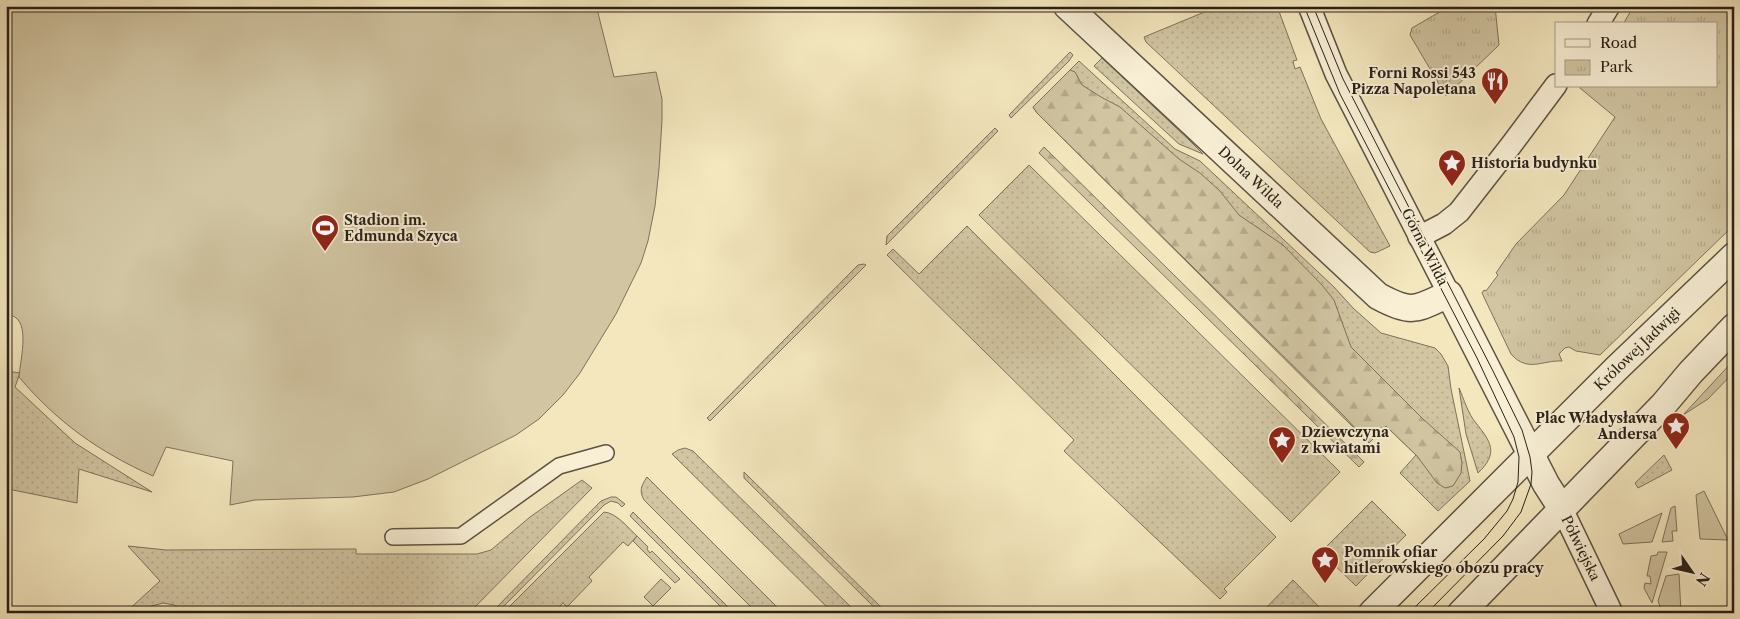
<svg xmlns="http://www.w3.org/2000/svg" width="1740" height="619" viewBox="0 0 1740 619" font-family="'Libre Caslon Text',serif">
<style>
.grass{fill:url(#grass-dots);stroke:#7d725d}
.forest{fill:url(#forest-firs);stroke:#7d725d}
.park{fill:url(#park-tufts);stroke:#7d725d}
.garden{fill:#d1c5a2;stroke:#7d725d}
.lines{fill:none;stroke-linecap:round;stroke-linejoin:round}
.pedestrian-casing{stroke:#5c5242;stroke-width:18}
.minor-casing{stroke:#5c5242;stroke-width:24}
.tertiary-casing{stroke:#5c5242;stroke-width:29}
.pedestrian{stroke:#f8efd5;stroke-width:15}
.minor{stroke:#f8efd5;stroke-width:21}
.tertiary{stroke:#f8efd5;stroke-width:26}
.tram{stroke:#292018;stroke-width:1}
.labels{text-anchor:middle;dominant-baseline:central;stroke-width:4;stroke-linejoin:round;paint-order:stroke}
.poi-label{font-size:14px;font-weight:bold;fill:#292018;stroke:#f8efd5;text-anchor:start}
.street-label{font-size:14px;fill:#292018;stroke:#f8efd5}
</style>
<defs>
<pattern id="grass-dots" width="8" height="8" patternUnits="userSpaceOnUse" patternTransform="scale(1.25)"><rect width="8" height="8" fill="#d1c5a2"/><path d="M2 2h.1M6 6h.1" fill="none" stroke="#b3a98b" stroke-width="1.8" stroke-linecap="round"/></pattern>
<pattern id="forest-firs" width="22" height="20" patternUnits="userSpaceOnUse" patternTransform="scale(1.25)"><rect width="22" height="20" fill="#d1c5a2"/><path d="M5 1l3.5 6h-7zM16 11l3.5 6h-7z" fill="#b3a98b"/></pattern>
<pattern id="park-tufts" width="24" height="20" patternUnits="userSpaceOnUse" patternTransform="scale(1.25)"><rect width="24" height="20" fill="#d1c5a2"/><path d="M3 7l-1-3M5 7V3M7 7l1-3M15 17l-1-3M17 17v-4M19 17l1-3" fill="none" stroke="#b3a98b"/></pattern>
</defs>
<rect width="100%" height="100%" fill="#f4e7be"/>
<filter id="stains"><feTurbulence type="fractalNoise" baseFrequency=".004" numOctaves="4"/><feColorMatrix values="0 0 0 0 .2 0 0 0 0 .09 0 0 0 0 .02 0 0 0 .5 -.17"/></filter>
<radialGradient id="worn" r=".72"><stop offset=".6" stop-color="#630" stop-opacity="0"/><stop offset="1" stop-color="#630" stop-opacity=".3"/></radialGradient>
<g class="grass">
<polygon points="1219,6 1277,6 1297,60 1293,61 1295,69 1300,67 1321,119 1390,246 1375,253 1370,252 1146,42 1144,37"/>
<polygon points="1070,52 1073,55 1069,61 1011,118 1009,115"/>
<polygon points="1102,58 1190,141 1203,154 1179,144 1094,66"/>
<polygon points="1079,61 1175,149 1200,161 1334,287 1353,308 1381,333 1435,348 1441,354 1448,366 1451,389 1470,481 1438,511 1400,473 1416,455 1386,426 1369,443 1037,113 1033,107"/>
<polygon points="995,128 998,131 886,245 887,236"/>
<polygon points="1029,165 1340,472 1291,522 979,215"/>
<polygon points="967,226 1276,537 1224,589 1227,592 1220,599 1064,451 1074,440 887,255 893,249 919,274"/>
<polygon points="864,264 866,265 710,421 707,418 718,407 858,265"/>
<polygon points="6,371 20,373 15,387 75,443 152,492 79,469 77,503 13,490 6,482"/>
<path d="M1459,388C1464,399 1468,414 1476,423C1491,442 1499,453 1478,473L1466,434Z"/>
<polygon points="685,448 693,451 857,613 833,613 672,454 678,450"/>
<polygon points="1664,455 1672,470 1638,488 1635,483"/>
<polygon points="744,472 885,611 879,612 744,478"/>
<path d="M647,477L783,613H757L644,500C639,491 641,486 647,477Z"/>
<polygon points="582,480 592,488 469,613 185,613 174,605 163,603 152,606 143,613 125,613 160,581 128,546 166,550 356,549 356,554 477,554 491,550 530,517"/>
<polygon points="611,497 616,497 625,504 622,507 618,503 611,501 604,505 497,613 491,613 601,501"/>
<polygon points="1372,501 1406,535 1356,586 1321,552"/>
<path d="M604,512C617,513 628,528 637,536L628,546L623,542L589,577L592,581L567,607L563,603L553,613H503Z"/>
<polygon points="633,512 734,613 727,613 630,516"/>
<polygon points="1293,580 1325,613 1261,613"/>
</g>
<g class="forest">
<polygon points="1070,70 1075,72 1082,85 1101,97 1120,107 1179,159 1200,173 1220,191 1239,215 1283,245 1322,285 1334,300 1351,347 1423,419 1460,452 1462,463 1461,473 1453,486 1445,488 1437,483 1417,456 1386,426 1369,443 1344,416 1037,113 1033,107"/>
<polygon points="1044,147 1364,462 1359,467 1039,153"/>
</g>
<g class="park">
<polygon points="1450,6 1495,6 1499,45 1446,96 1410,35 1412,28"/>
<path d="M1634,6H1734V225L1600,355L1576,351L1569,347L1565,348L1559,354L1562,361C1542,360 1528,373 1511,354L1482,293L1484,290L1486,291L1498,275L1496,273L1516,244L1564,195L1615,117L1580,88L1581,86H1716V24H1623Z"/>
</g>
<g class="garden">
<path d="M6,6H604L597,9L614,77L656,72L662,99V120L659,169L655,206L648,241L641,263L616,314L580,373L563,395L539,419L516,435L428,479L394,492L353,497L255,500L230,505L233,461L166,447L153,476C99,452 57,422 19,377C20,360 33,314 6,315Z"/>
<polygon points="1734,360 1734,372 1708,399 1683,415"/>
<polygon points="1704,491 1728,540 1700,539 1696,495"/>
<polygon points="1675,506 1677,531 1672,531 1673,541 1662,542 1671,508"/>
<polygon points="1662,513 1652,542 1623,544 1619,534"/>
<polygon points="637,536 648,547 647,549 650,553 652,551 680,579 675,583 633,541"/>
<polygon points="1658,552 1667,552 1652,603 1644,588 1645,583 1651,584 1650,576 1647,576 1651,556 1657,555"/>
<polygon points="1679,574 1681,613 1659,613 1660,606 1658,601 1666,576"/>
<polygon points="661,579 671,588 653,606 644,597"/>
</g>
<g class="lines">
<g class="pedestrian-casing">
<polyline id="pedestrian" points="393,537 461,536 559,466 606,453"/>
</g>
<g class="minor-casing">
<g id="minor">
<polyline points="1309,6 1336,74 1449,294"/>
<polyline points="1598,24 1609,6"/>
<polyline points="1419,237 1444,224 1459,212 1509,148 1556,85"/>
<polyline points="1562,509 1612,613"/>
</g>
</g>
<g class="tertiary-casing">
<g id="tertiary">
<path d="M1067,6L1378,296C1413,315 1416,309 1449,294L1546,484L1562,509"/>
<polyline points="1372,613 1617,368 1734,256"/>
<polyline points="1461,613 1664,404 1691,372 1734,327"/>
</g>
</g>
<use href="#pedestrian" class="pedestrian"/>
<use href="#minor" class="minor"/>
<use href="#tertiary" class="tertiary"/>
<g class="tram">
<polyline points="1304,6 1340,94 1477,358 1514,437 1519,457 1518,482 1513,499 1507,511 1484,539 1409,613"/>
<polyline points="1313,6 1343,79 1493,371 1522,430 1530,457 1532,472 1531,484 1521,512 1503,536 1427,613"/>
</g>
</g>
<defs>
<g id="restaurant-pin" transform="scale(1.4375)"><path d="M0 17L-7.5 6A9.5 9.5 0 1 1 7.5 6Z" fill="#8f2418" stroke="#f8efd5"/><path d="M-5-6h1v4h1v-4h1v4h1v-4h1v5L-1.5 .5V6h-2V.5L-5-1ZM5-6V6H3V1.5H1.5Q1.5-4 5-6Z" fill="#fff"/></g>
<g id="sight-pin" transform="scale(1.4375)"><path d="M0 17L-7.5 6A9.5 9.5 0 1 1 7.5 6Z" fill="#8f2418" stroke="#f8efd5"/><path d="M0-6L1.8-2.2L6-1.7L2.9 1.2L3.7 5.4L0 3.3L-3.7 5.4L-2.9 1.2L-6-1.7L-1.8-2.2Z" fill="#fff"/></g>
<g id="stadium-pin" transform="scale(1.4375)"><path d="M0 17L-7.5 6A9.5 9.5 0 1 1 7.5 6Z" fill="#8f2418" stroke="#f8efd5"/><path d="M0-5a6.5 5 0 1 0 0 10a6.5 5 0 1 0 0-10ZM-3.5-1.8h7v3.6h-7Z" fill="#fff"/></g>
</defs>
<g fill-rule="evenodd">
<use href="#restaurant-pin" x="1495" y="81"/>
<use href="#sight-pin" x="1452" y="163"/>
<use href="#stadium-pin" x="325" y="228"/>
<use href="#sight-pin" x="1676" y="426"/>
<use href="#sight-pin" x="1282" y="440"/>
<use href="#sight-pin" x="1325" y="560"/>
</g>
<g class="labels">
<g class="poi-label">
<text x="1476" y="73" text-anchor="end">Forni Rossi 543<tspan x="1476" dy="16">Pizza Napoletana</tspan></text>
<text x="1471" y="163">Historia budynku</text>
<text x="344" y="220">Stadion im.<tspan x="344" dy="16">Edmunda Szyca</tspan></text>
<text x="1657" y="418" text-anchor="end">Plac Władysława<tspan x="1657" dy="16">Andersa</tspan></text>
<text x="1301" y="432">Dziewczyna<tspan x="1301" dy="16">z kwiatami</tspan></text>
<text x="1344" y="552">Pomnik ofiar<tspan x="1344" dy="16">hitlerowskiego obozu pracy</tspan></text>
</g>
<g class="street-label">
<text transform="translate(1251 177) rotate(43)">Dolna Wilda</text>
<text transform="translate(1425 247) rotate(63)">Górna Wilda</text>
<text transform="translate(1637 349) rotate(-44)">Królowej Jadwigi</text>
<text transform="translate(1581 548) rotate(64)">Półwiejska</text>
</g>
</g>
<rect width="1740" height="619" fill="none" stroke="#f4e7be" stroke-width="25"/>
<rect x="8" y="8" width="1725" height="604" fill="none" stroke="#292018" stroke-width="2.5"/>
<rect x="12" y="12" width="1715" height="594" fill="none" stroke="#292018"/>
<rect x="1555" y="22" width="162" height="65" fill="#f8efd5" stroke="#a59c89"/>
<rect x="1565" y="39" width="25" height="8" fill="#f8efd5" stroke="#a59c89"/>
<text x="1600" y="48" font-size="15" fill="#292018">Road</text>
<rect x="1565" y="60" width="25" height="15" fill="url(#park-tufts)" stroke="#a59c89"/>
<text x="1600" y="72" font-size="15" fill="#292018">Park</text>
<g transform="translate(1692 572) rotate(124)" stroke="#f8efd5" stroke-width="4" paint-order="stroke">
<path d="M0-4L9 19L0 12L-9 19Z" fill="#292018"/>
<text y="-8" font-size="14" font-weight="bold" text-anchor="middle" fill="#292018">N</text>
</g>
<rect width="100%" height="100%" filter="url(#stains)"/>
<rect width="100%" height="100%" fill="url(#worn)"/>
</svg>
